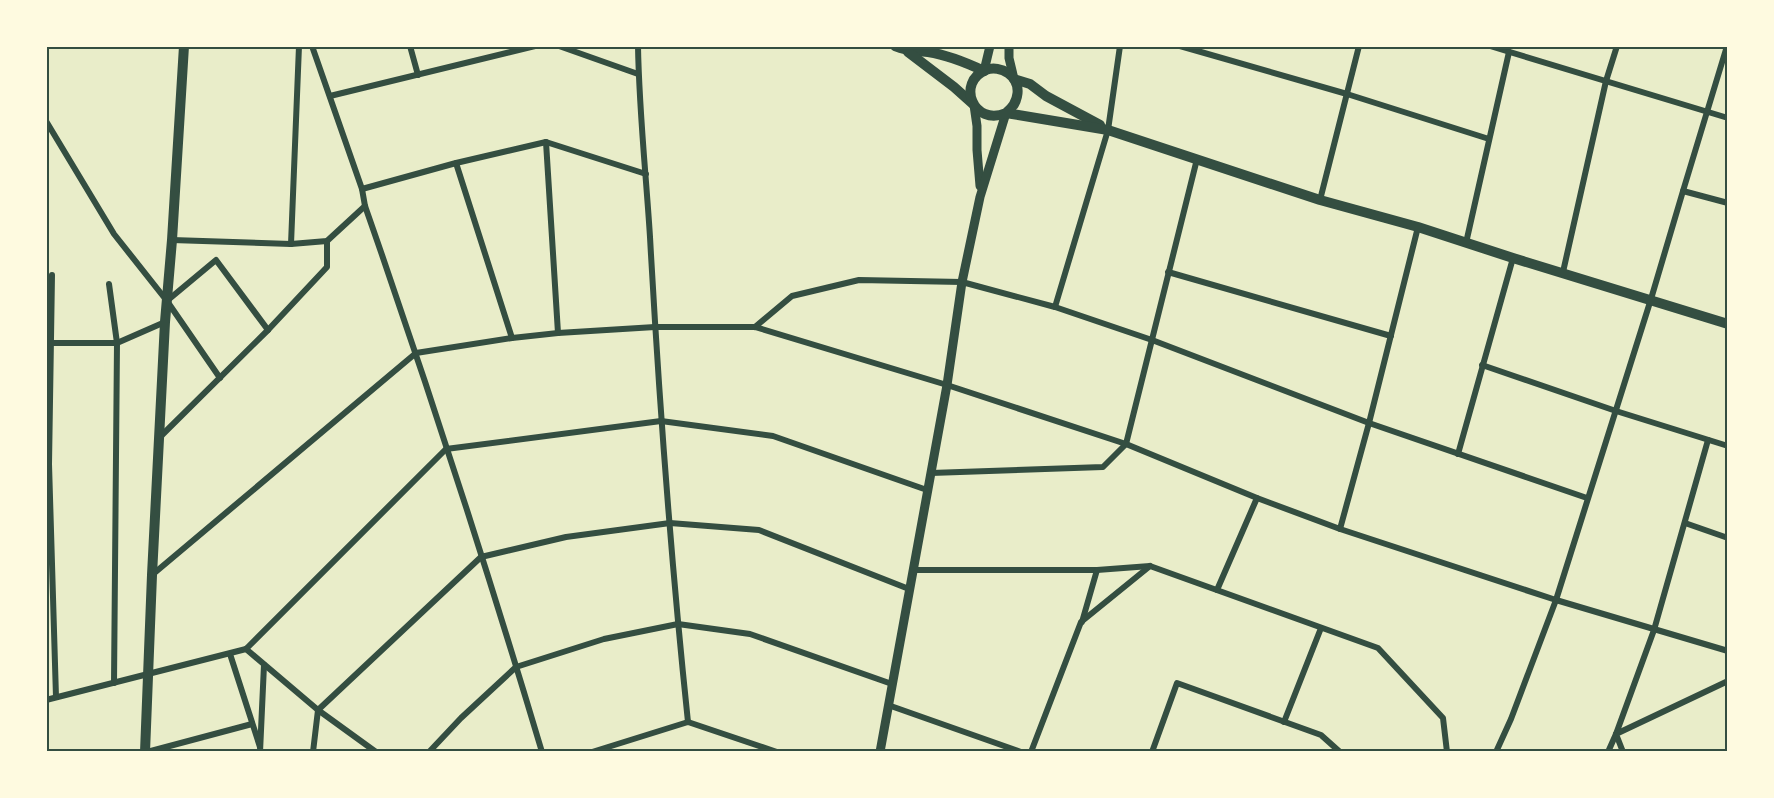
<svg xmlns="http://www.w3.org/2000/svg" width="1774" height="798" viewBox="0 0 1774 798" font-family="Overpass,sans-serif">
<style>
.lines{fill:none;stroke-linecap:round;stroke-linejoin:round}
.minor{stroke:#344e41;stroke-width:6}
.tertiary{stroke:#344e41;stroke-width:9}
.secondary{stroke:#344e41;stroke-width:10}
.neatline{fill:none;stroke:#344e41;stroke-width:2}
</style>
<rect width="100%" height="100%" fill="#e9edc9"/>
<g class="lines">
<g class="minor">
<path d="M312,46L362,189L365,206C428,386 487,568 542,752"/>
<polyline points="410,46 418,75"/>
<polyline points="559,46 638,74"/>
<path d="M638,46C639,110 646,174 650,237C659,399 671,561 688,722"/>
<polyline points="1180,46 1347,94 1489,139"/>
<polyline points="1490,46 1728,118"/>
<polyline points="330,96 535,46"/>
<polyline points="46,121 114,234 167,301 220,378"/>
<polyline points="546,142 558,333"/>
<polyline points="456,163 512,338"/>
<polyline points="362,189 456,163 546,142 646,174"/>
<polyline points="1683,191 1728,203"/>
<polyline points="1320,200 1359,46"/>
<polyline points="172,240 291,244 327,241 365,206"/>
<polyline points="1466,243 1509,52"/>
<polyline points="291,244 299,46"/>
<polyline points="1168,272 1391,336"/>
<polyline points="1563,272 1606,81 1617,46"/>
<polyline points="52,275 49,464 56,697"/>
<polyline points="109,284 117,343 114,683"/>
<polyline points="168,300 216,260 268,330"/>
<polyline points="1055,307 1108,130 1120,46"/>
<polyline points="755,327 792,296 859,280 962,282 1055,307 1152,340 1369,423 1587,498"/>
<polyline points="47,343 117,343 165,322"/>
<polyline points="1482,365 1616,411 1728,446"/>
<polyline points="159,438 268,330 327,267 327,241"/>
<polyline points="1458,454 1513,258"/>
<polyline points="931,473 1103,467 1126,444 1197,159"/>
<polyline points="1685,523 1728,538"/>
<polyline points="1340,529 1369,423 1418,227"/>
<polyline points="913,570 1097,570 1150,566 1378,648 1443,718 1447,752"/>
<polyline points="152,575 416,353 512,338 558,333 655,327 755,327 947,385 1126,444 1257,498 1340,529 1556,600 1728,651"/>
<polyline points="1217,590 1257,498"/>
<polyline points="1082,622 1097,570"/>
<polyline points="246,649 318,710 376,752"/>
<polyline points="230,654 260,747"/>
<polyline points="46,700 246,649 446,449 661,421 773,436 927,490"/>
<polyline points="888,705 1021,752"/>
<polyline points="1284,722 1321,628"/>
<polyline points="147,752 252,724"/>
<polyline points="260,752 264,665"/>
<polyline points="313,752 318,710 481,557 566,537 670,523 759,530 909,589"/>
<polyline points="429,752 461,718 516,667 604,639 678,624 750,634 892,684"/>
<polyline points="592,752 688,722 777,752"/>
<polyline points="1031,752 1081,622 1150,566"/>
<polyline points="1152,752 1177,683 1321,735 1340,752"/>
<polyline points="1496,752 1511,719 1556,600 1651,299 1683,191 1727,46"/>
<polyline points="1608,752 1616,734 1654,630 1708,440"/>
<polyline points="1623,752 1616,734 1728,681"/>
</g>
<g class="tertiary">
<polyline points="1009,46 1009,58 1014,79"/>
<polyline points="984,71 990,46"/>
<polyline points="974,105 977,126 977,150 980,186"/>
<polyline points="880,752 947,385 962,282 980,197 1006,113"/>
</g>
<g class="secondary">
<path d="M895,46C910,52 914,50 928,52C948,55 967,63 984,71"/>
<polyline points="908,52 954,87 973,104"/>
<polyline points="1014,79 1030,84 1046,96 1100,125"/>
<path d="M1006,113C1019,103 1023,84 1008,73C1002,69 993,67 986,70C956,82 973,127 1006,113L1108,130L1320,200L1418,227L1513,258L1728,324"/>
<polyline points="145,752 152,575 165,322 172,240 184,46"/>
</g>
</g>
<rect width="1774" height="798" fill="none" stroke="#fefae0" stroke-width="96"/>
<rect x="48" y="48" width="1678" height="702" class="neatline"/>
</svg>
